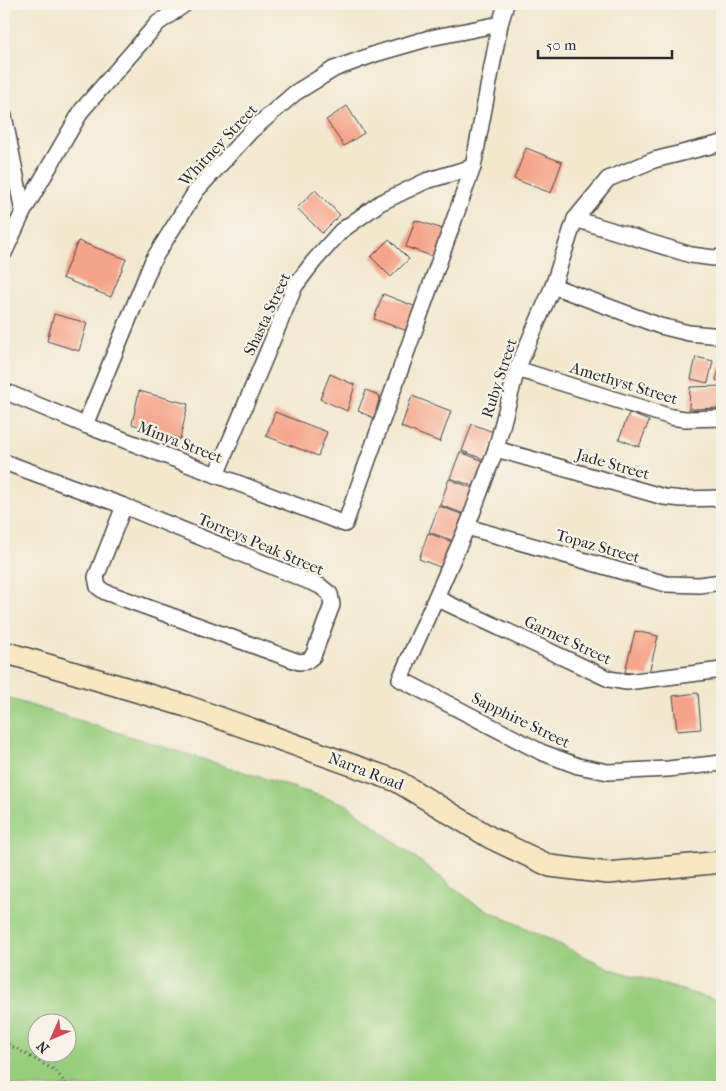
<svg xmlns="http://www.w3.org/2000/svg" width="726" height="1091" viewBox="0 0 726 1091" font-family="'IM FELL French Canon',serif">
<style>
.green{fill:#98cd7e;stroke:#627c54;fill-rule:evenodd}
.building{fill:#f5a48b}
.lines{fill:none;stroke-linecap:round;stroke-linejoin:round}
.street-casing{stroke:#494744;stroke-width:18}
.secondary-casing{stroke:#494744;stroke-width:24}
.path{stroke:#494744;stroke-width:3;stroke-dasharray:1 4;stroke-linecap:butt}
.street{stroke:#fff;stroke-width:15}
.secondary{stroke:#f7e8c3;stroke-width:21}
.labels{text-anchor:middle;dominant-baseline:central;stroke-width:4.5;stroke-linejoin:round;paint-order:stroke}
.street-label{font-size:16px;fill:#2b2b2b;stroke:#f7f3e8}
</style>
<rect width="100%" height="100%" fill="#f7f3e8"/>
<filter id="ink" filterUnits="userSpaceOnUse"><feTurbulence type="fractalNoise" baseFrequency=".02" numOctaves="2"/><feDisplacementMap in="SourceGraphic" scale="10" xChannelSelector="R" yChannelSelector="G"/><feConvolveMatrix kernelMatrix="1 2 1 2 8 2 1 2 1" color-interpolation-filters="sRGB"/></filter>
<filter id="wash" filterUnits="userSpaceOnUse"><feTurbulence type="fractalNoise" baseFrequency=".0096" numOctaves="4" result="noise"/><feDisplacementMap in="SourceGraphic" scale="20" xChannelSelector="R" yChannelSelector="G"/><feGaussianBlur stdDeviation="1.12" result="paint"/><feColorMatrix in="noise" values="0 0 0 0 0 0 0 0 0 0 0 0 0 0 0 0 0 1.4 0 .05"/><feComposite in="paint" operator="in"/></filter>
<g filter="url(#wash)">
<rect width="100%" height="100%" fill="#f1e8d0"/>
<path class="green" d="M4,697L346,804L475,904L611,969L722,1002V1087H4ZM38,1024H68V1054H38Z"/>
<g id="blocks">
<g class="building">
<polygon points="347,106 364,133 344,146 326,120"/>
<polygon points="526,148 562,162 551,193 514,179"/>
<polygon points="315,190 340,215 322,233 297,208"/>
<polygon points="415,220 449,231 440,259 406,247"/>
<polygon points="389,239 409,259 391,277 371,257"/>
<polygon points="78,241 126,259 111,297 62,278"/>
<polygon points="722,280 722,305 721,305 718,281"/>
<polygon points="383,294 419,308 410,332 374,319"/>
<polygon points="54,314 87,323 79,351 47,341"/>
<polygon points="696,357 713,361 708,383 691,379"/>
<polygon points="722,359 722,382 716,380"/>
<polygon points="330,374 355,385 347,411 320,399"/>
<polygon points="722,386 722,408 689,409 690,387"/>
<polygon points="366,390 380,396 374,418 358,411"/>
<polygon points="139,391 188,404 180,439 132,424"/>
<polygon points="412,396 451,411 440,442 401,427"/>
<polygon points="275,412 327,432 318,456 266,436"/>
<polygon points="629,413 649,421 639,447 619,439"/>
<polygon points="472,424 496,433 486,460 462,451"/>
<polygon points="460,452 486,462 476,487 450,478"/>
<polygon points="449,479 475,489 465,514 440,505"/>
<polygon points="439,506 464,515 454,541 429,532"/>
<polygon points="428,533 455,543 445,569 419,559"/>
<polygon points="635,631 658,636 648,677 625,672"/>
<polygon points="698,693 701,729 677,731 673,696"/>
</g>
</g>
</g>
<g filter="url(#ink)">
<use href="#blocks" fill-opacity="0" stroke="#494744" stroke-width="1"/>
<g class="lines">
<g class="street-casing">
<g id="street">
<polyline points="4,116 23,212"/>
<polyline points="722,143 654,160 608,179 575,219 553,286 517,369 496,449 467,527 400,679 541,752 578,766 608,772 668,769 722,763"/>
<polyline points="575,219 691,255 714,258 722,257"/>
<polyline points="4,253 23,212 82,110 158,23 185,4"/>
<polyline points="553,286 660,326 689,333 722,336"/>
<polyline points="517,369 671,417 685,419 722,418"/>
<polyline points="4,391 85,425 345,524 473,167 500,24 506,4"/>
<polyline points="85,425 153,260 196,191 251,131 295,93 334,69 378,53 430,38 500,24"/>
<polyline points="496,449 664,497 682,499 722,498"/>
<polyline points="4,462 124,506 320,586 330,594 332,605 313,656 307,661 299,662 105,592 98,587 96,577 124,506"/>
<polyline points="216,475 295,286 314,261 341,231 380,203 426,181 473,167"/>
<polyline points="467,527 666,584 699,585 722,582"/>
<polyline points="436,598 609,679 627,682 722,670"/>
</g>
</g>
<g class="secondary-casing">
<polyline id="secondary" points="4,652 186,706 397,781 491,838 550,866 608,873 722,862"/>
</g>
<polyline class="path" points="4,1042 56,1071 68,1087"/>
<use href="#street" class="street"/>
<use href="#secondary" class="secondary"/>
</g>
</g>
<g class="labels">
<g class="street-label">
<text transform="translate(218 145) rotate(-47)">Whitney Street</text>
<text transform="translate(267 314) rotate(-65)">Shasta Street</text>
<text transform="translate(499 378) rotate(-72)">Ruby Street</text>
<text transform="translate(624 383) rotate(17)">Amethyst Street</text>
<text transform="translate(180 442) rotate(21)">Minya Street</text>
<text transform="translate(613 464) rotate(16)">Jade Street</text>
<text transform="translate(261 544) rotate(23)">Torreys Peak Street</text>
<text transform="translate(598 546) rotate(16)">Topaz Street</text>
<text transform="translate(568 640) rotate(25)">Garnet Street</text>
<text transform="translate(521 720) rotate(26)">Sapphire Street</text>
<text transform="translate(366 771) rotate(21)">Narra Road</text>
</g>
</g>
<rect width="726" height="1091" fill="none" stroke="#f7f3e8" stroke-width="20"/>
<g transform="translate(52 1038) rotate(225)"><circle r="24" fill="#f7f3e8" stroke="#a5a39c"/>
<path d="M0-4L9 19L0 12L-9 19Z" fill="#d1495b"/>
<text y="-8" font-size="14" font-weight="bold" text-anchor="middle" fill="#2b2b2b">N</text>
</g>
<path d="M538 50v8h134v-8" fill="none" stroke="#2b2b2b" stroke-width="2.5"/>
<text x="546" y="50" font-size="15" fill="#2b2b2b" stroke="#f7f3e8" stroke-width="4" paint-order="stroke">50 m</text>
</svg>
